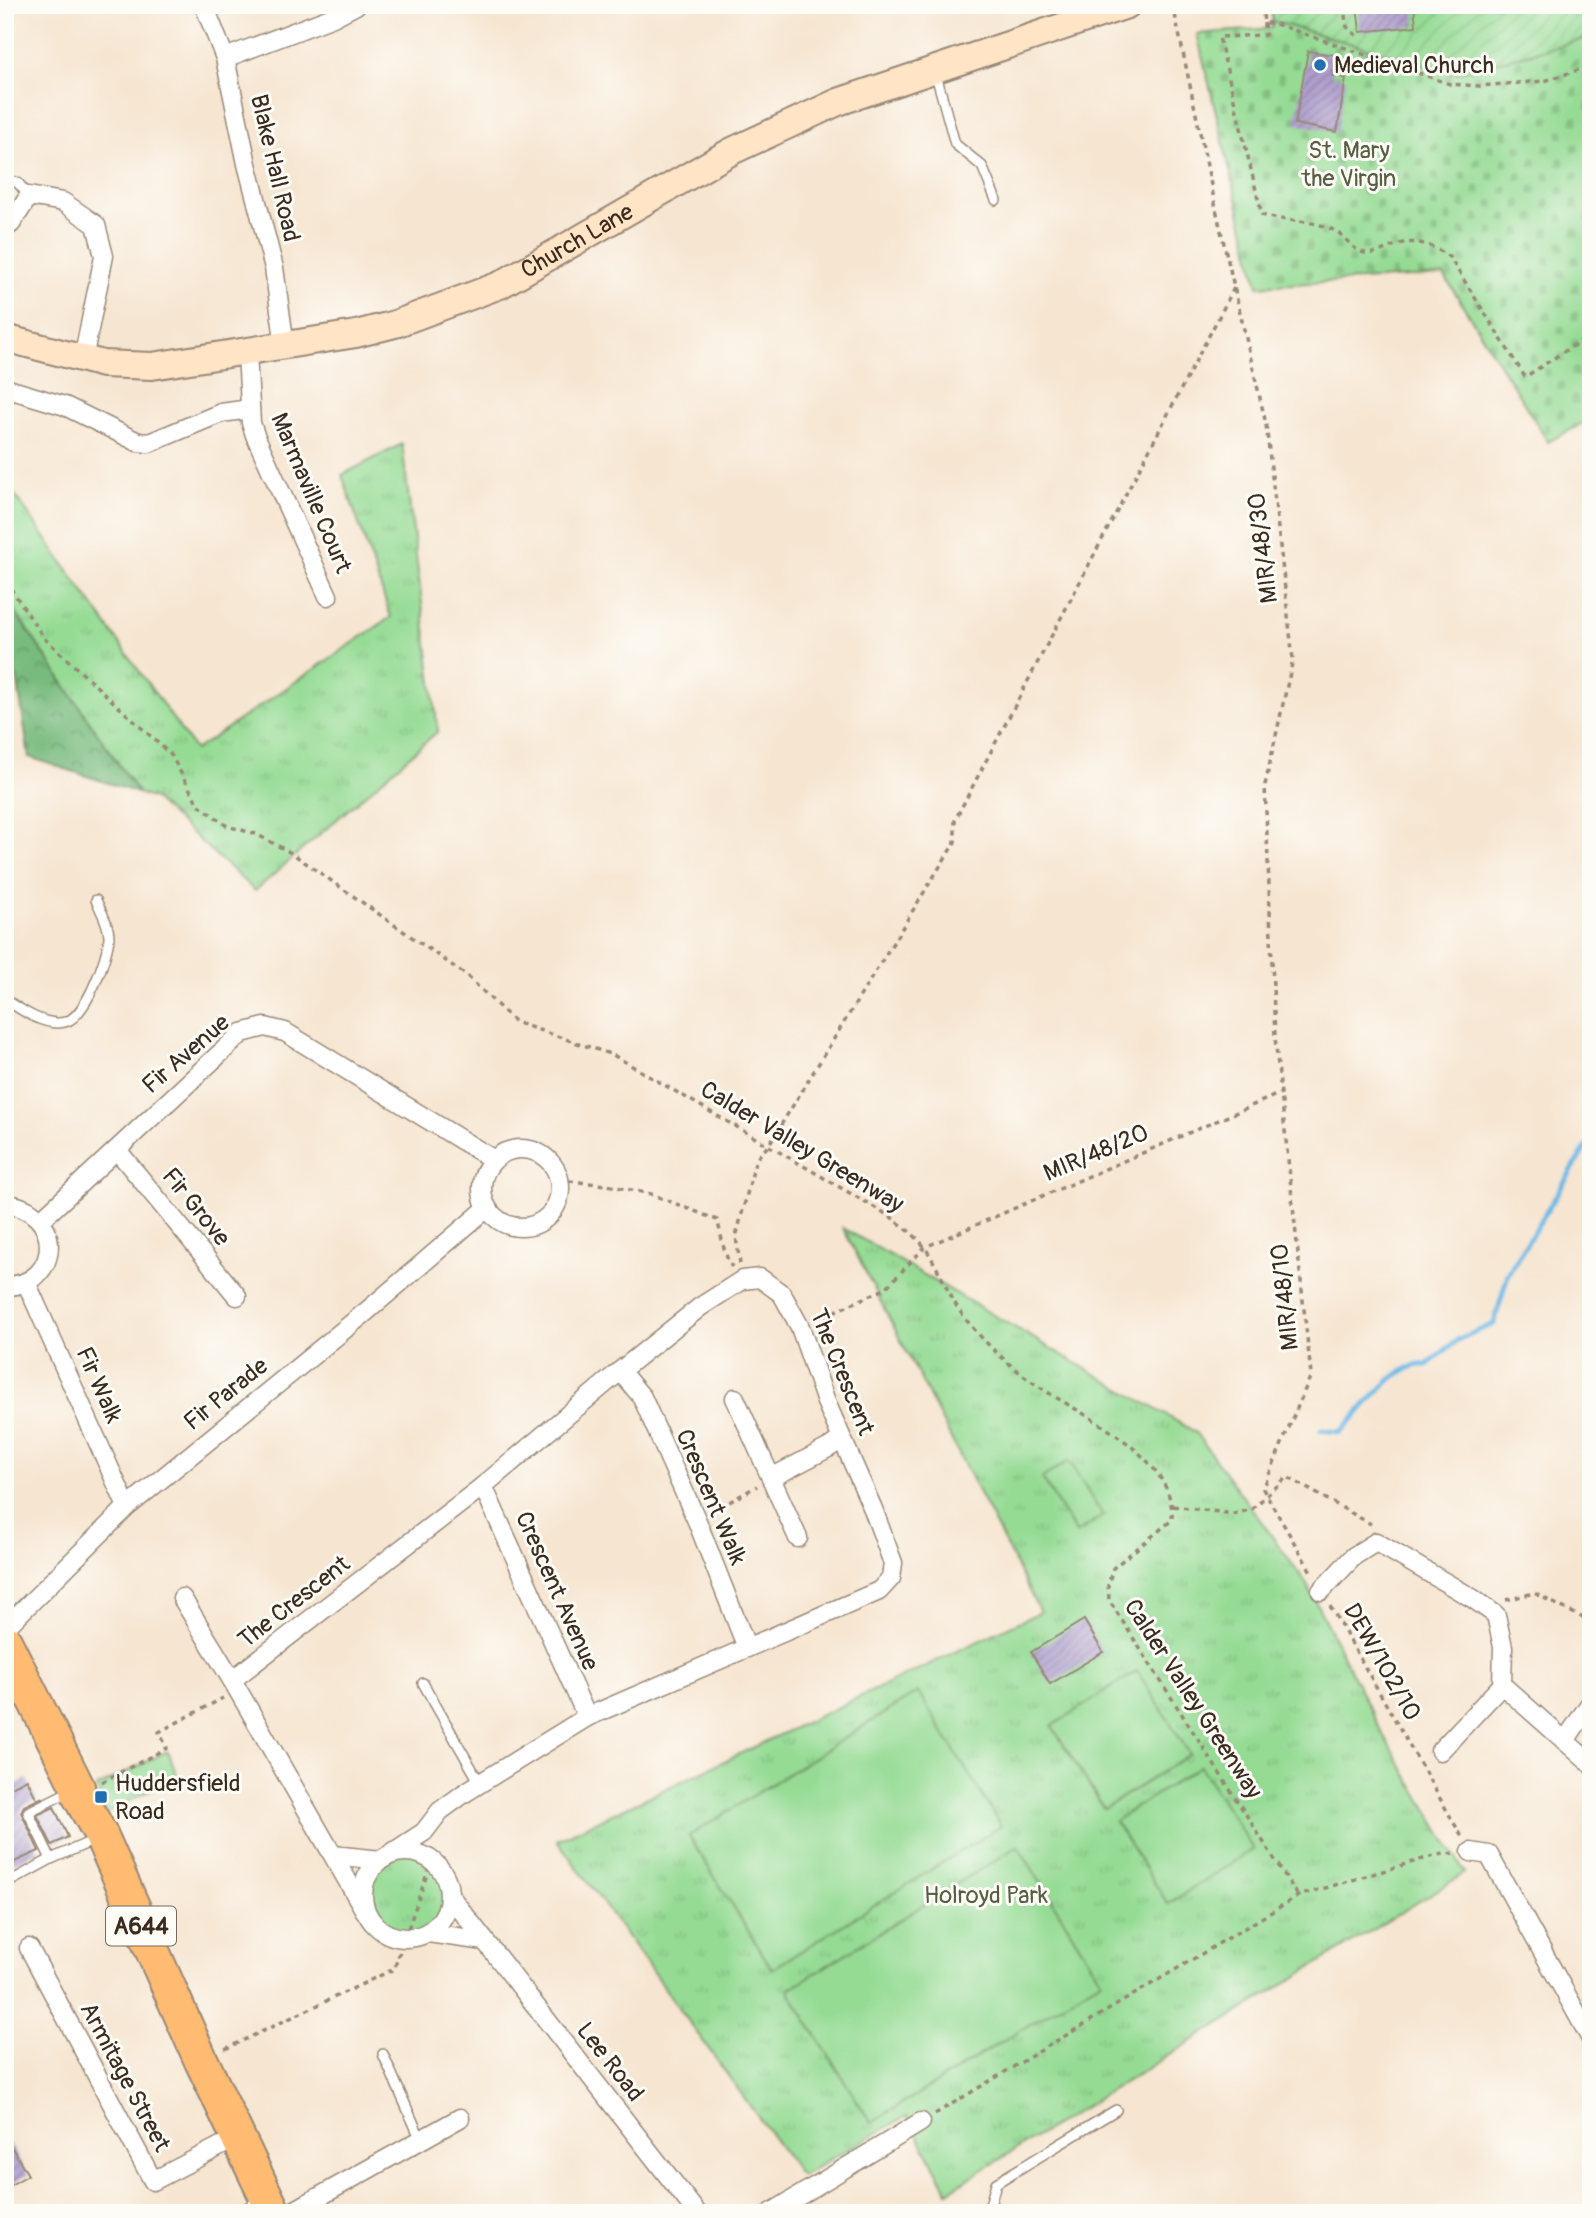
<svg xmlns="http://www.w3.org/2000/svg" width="1596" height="2218" viewBox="0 0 1596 2218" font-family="Pangolin,sans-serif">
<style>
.grass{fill:url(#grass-tufts);stroke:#688259;stroke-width:2}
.forest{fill:url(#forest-crowns);stroke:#5a724e;stroke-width:2}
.cemetery{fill:url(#cemetery-stones);stroke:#688259;stroke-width:2}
.garden{fill:url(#garden-furrows);stroke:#688259;stroke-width:2}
.pitch{fill:#95db94;stroke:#688259;stroke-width:2}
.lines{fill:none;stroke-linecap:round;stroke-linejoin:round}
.stream{stroke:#6cb9e6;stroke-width:5}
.building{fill:url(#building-hatch)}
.lane-casing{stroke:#988877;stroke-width:12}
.street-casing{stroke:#988877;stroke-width:21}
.secondary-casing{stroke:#988877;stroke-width:30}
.highway-casing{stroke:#988877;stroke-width:37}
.path{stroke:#988877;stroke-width:3.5;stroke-dasharray:5 5;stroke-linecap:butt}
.lane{stroke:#fff;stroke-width:9}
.street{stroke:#fff;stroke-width:18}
.secondary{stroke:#ffe4c6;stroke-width:26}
.highway{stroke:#febb71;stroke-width:33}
.poi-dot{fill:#1f6fb2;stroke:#fdfcf7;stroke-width:2.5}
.labels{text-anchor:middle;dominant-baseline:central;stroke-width:6;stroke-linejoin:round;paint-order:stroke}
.shield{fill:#fdfcf7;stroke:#75695f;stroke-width:2}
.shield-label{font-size:23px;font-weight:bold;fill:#3b2a1e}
.poi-label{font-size:24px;fill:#3b2a1e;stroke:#fdfcf7;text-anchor:start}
.park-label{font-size:24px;fill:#565f41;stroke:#fdfcf7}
.street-label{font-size:24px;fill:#3b2a1e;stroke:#fdfcf7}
</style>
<defs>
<pattern id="grass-tufts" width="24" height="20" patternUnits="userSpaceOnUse" patternTransform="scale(1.75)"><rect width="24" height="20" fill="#95db94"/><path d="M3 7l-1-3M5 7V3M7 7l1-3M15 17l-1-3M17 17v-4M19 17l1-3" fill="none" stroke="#81bc7f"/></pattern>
<pattern id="forest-crowns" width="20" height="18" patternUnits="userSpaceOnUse" patternTransform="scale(1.75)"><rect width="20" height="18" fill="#78bb7e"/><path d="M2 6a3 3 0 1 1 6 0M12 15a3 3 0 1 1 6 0" fill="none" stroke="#649867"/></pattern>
<pattern id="cemetery-stones" width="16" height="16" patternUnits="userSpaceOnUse" patternTransform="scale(1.75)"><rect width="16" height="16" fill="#95db94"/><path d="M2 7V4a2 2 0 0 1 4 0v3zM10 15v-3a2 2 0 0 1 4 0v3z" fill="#81bc7f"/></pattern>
<pattern id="garden-furrows" width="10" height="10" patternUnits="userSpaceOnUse" patternTransform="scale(1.75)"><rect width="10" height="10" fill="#95db94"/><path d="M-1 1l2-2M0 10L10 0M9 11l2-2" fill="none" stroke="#81bc7f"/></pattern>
<pattern id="building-hatch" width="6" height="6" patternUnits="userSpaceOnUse" patternTransform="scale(1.75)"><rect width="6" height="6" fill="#af9fce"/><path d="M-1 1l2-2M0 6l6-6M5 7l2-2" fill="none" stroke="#9082a7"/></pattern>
</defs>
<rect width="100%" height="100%" fill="#fdfcf7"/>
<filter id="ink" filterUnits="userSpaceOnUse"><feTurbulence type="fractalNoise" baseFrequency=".0143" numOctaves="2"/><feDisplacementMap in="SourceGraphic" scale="14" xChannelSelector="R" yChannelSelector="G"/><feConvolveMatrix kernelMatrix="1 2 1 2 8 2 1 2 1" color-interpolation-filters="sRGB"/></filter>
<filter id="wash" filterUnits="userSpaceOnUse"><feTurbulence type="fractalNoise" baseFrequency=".00686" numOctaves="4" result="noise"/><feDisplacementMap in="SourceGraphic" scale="28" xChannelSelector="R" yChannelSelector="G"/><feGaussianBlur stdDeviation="1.57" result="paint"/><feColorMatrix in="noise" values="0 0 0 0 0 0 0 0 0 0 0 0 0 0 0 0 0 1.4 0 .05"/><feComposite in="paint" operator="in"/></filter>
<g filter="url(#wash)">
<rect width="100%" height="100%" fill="#f6e5d0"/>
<g class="grass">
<polygon points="402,444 438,731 255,891 154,799 138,793 5,597 5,481 195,750 391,617 342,475"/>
<polygon points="843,1228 1195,1432 1305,1581 1382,1733 1465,1873 948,2191 907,2116 801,2176 557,1840 1040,1612"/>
<polygon points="167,1751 177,1775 108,1813 96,1788"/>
<circle cx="406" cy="1895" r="43"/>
</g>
<polygon class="forest" points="5,597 138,793 29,757 17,677 5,660"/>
<polygon class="cemetery" points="1272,21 1455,73 1591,37 1591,419 1548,442 1444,275 1258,286 1197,34 1272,28"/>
<polygon class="garden" points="1271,5 1591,5 1591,37 1455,73 1272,21"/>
<g class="pitch">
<polygon points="1069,1461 1103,1516 1076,1533 1042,1478"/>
<polygon points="1137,1671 1190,1754 1104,1809 1052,1726"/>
<polygon points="918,1692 1001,1826 772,1969 689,1836"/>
<polygon points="1200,1766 1253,1849 1168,1904 1115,1821"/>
<polygon points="1018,1846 1101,1980 871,2123 788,1990"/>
</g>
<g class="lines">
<path class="stream" d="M1321,1430L1340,1432C1363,1412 1394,1361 1427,1365L1459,1339L1494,1324L1508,1274L1591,1139"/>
</g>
<g id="blocks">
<g class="building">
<polygon points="1357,5 1414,5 1416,26 1360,32"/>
<polygon points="1308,51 1335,55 1332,76 1346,78 1337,132 1295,124"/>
<polygon points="1084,1620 1103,1652 1050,1684 1031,1652"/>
<polygon points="27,1779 37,1800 43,1797 24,1806 21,1812 39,1851 10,1864 5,1854 5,1790"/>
<polygon points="54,1807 68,1837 52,1845 37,1815"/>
<polygon points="5,2136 28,2175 5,2188"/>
</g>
</g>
</g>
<g filter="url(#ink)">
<use href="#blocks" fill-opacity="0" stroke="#988877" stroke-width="2"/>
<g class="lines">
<g class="lane-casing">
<g id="lane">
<polyline points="935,71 955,144 982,166 996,200"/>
<polyline points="5,178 18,183 29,196"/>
<path d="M5,999C21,1010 45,1027 65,1022C86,1017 108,956 109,937C109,925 101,911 96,900"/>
<polyline points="423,1683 480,1783"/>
<polyline points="51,1859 28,1812 70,1791"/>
<polyline points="5,1869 11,1881 51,1859 97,1839"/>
<polyline points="383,2054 421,2140"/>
<polyline points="983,2213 989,2209 996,2183 1116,2110"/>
</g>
</g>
<g class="street-casing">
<g id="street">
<polyline points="204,5 225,58 247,164 274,268 285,346"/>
<polyline points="225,58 333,17 356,5"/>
<polyline points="11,224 29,196 63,202 96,225 104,256 83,359"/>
<polyline points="247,353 251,423 255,435 328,596"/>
<polyline points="5,388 65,406 138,442 149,443 221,413 250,409"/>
<circle cx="521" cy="1188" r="39"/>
<polyline points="117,1150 237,1296"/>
<path d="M5,1204C64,1208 63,1286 5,1286"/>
<polyline points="41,1220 242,1033 265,1027 285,1032 494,1160"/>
<polyline points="26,1282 127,1507"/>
<polyline points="620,1371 642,1397 697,1521 747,1648"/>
<polyline points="735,1398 798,1538"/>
<polyline points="771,1478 830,1447 841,1439"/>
<polyline points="483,1486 587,1717"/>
<polyline points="1321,1591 1354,1556 1376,1542 1472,1598 1496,1615 1503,1647 1502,1685"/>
<polyline points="182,1598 232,1680 365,1911"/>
<polyline points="5,1628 127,1507 367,1311 487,1208"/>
<polyline points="232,1680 483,1486 620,1371 700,1307 742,1280 760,1278 782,1294 800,1327 826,1402 873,1509 893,1563 891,1578 879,1591 587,1717 466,1792 440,1811 424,1832 381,1860 333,1855"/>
<polyline points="1502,1685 1591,1764"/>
<polyline points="1565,1741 1591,1702"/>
<polyline points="1440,1751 1502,1685"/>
<circle cx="406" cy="1895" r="43"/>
<polyline points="1471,1852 1489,1855 1591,2039"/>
<polyline points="450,1896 697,2213"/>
<polyline points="428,1933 485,1941"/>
<polyline points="29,1948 153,2181 238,2137"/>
<polyline points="246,2213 268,2201"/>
<polyline points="290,2213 460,2118"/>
<polyline points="771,2213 921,2122"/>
</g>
</g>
<g class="secondary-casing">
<g id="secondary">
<path id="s1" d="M5,338L103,364L152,366L356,334L395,324L500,285L732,151L838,102L1127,5"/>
</g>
</g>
<g class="highway-casing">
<polyline id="highway" points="5,1642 78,1788 78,1794 100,1833 201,2060 274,2213"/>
</g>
<g class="path">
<polyline points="1173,5 1218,218 1266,424 1293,659 1265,785 1275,1037 1311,1375 1263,1489 1313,1575"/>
<polyline points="1262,5 1264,23 1273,23 1450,84 1479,86 1544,81 1591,66"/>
<polyline points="1334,5 1344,8"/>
<polyline points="1343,5 1347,27 1357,36"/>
<path d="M1264,23L1265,35L1219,37L1262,215C1287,223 1312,218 1335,231C1346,236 1352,251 1365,253C1376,255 1385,249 1396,245C1415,238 1436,246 1450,258L1525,377L1591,334"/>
<path d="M5,580L44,638L171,755L198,804L227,826L256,834L293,854L466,975L515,1022L613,1055L891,1217C903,1226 918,1237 926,1249C939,1269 947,1291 959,1310C978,1337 1005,1362 1031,1381C1077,1415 1176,1452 1172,1520L1113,1568L1108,1585L1109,1600L1298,1896"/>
<path d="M559,1180L607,1185L651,1194L717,1220C722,1235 723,1254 732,1267"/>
<polyline points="740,1264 736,1237 756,1159 768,1146 955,842 955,820 1234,288"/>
<polyline points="815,1320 885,1289 925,1247 1281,1093"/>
<polyline points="1173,1506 1234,1514 1252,1509 1287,1477 1371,1524"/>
<polyline points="712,1512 757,1486"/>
<polyline points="1506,1600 1534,1593 1591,1622"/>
<polyline points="1330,1606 1462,1837"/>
<polyline points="102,1782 167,1748 159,1732 223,1698"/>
<polyline points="225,2049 394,1969 432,1860"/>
<polyline points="935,2114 1298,1896 1437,1855 1456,1853"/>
</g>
<use href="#lane" class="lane"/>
<use href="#street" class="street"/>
<use href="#secondary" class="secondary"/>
<use href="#highway" class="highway"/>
</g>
</g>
<g class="poi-dot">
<circle cx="1320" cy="65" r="7"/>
<rect x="94" y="1790" width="14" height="14" rx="3.5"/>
</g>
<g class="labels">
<rect class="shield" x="106" y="1906.5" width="70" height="39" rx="5"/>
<g class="shield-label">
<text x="141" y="1926">A644</text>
</g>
<g class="poi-label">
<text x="1334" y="65">Medieval Church</text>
<text x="115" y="1783">Huddersfield<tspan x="115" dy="28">Road</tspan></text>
</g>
<g class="park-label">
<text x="1349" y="150">St. Mary<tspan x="1349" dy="28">the Virgin</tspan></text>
<text x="986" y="1895">Holroyd Park</text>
</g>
<g class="street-label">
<text transform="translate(275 168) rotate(77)">Blake Hall Road</text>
<text stroke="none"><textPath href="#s1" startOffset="598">Church Lane</textPath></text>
<text transform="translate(311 493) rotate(67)">Marmaville Court</text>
<text transform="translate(1263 548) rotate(-97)">MIR/48/30</text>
<text transform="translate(186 1054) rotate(-41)">Fir Avenue</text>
<text transform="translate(802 1147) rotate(31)">Calder Valley Greenway</text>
<text transform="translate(1096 1153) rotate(-23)">MIR/48/20</text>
<text transform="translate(196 1207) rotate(51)">Fir Grove</text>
<text transform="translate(1285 1297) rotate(-96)">MIR/48/10</text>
<text transform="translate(842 1372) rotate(68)">The Crescent</text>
<text transform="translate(99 1385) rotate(66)">Fir Walk</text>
<text transform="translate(226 1394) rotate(-39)">Fir Parade</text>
<text transform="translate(711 1497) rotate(67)">Crescent Walk</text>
<text transform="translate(557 1591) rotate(66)">Crescent Avenue</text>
<text transform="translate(294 1602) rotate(-38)">The Crescent</text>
<text transform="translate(1382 1662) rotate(60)">DEW/102/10</text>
<text transform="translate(1193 1699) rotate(57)">Calder Valley Greenway</text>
<text transform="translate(610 2062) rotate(52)">Lee Road</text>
<text transform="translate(125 2077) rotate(62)">Armitage Street</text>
</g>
</g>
<rect width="1596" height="2218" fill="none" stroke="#fdfcf7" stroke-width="28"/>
</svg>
